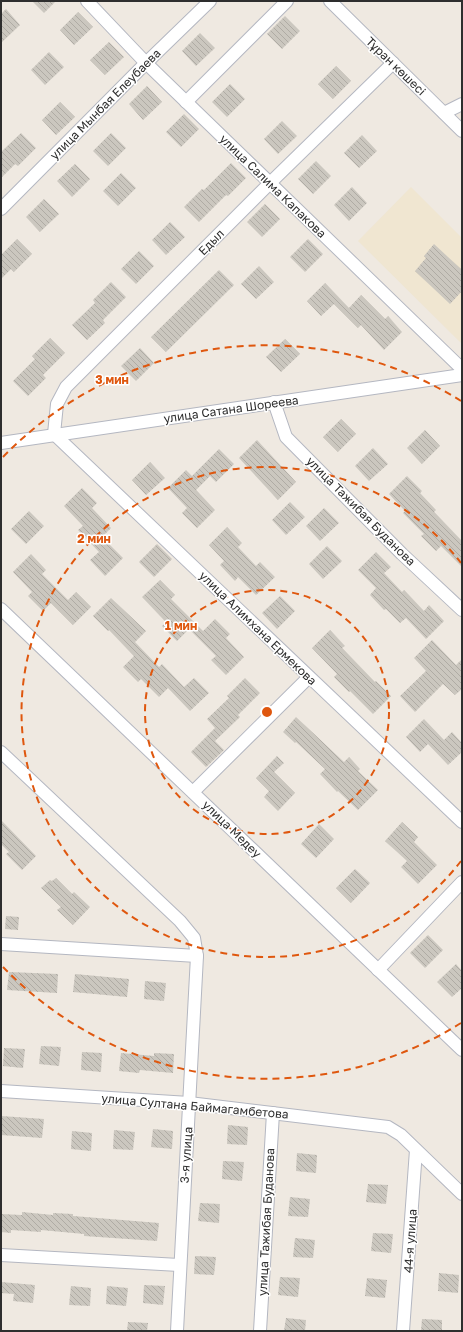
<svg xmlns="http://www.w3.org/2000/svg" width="463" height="1332" viewBox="0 0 463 1332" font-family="'Golos Text',sans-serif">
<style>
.education{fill:#f0e6d1}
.building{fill:url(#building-back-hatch)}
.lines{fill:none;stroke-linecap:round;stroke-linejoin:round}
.minor-casing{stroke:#b4b7c1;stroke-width:14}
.minor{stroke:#fff;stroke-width:12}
.ring{fill:none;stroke:#df570e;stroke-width:2;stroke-dasharray:7 5}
.labels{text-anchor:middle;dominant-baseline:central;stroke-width:3;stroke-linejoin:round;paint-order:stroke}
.street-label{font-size:12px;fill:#2e2e2e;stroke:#fff}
.centre{fill:#df570e;stroke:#fff;stroke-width:2}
.ring-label{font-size:12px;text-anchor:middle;font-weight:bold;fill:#df570e;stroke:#fff;stroke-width:3;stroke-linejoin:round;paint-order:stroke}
</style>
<defs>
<pattern id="building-back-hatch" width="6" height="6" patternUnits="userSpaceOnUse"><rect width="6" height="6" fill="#cbc7bf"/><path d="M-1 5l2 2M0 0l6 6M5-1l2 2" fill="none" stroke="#afaba4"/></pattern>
</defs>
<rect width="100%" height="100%" fill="#efe9e1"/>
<polygon class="education" points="411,187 462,238 462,344 358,241"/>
<g class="building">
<polygon points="32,1 56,1 44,13"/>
<polygon points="6,9 20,25 1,43 1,14"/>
<polygon points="78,12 93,27 74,45 60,30"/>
<polygon points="285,16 300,31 282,49 267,34"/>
<polygon points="200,33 215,48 196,66 182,51"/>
<polygon points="109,42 124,57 105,75 90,60"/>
<polygon points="49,52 64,67 45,85 31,70"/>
<polygon points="336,66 351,81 333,99 318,84"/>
<polygon points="230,84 245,99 227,117 212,102"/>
<polygon points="147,86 162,102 143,120 129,104"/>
<polygon points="60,102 75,117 56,135 42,120"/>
<polygon points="184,114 199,129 181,147 166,132"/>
<polygon points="282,121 297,136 278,154 264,139"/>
<polygon points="21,133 36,148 18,166 15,164 1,178 1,152"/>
<polygon points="111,133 126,148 108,166 93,151"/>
<polygon points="362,135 377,151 359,168 344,153"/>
<polygon points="316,161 331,176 313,194 298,179"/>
<polygon points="231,163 246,178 228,196 226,195 199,222 184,207 202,189 204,190"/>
<polygon points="75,164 90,179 72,197 57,181"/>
<polygon points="121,173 136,188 118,206 103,191"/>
<polygon points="352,187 367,203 349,221 334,205"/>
<polygon points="44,199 59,214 40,232 26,217"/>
<polygon points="265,204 280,219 262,237 247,222"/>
<polygon points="170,222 185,237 166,255 152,240"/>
<polygon points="17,239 32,254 14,272 11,269 1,279 1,255"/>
<polygon points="308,239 323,254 305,272 290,257"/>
<polygon points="434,244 462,270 462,291 450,304 415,271 426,258 424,256"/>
<polygon points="139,251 154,266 136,284 121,269"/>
<polygon points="259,266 274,282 256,299 241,284"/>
<polygon points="219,270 234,285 166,352 151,337"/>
<polygon points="111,282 126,297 103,320 105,323 87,340 72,325 95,303 93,300"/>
<polygon points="325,283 349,308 361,295 385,319 388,316 402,332 384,350 361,325 358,328 334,304 321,316 307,301"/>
<polygon points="50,338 65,353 43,375 46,378 28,396 13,381 35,359 32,356"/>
<polygon points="285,339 300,354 281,372 266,357"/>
<polygon points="140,348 154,363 136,381 121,366"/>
<polygon points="341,419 356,434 338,452 323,437"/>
<polygon points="425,430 440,446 422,464 407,448"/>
<polygon points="257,440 296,482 278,500 239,458"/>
<polygon points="373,448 388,464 369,481 355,466"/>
<polygon points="219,449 234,464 216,482 210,476 196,490 215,510 197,528 182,513 187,508 168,488 186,470 192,476"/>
<polygon points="150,462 165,478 146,495 132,480"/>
<polygon points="407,476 422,491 420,493 436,510 434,512 462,541 462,567 441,546 436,551 421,536 424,534 403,513 405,511 389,494"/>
<polygon points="82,488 97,503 92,508 111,528 102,537 123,558 105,576 90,560 99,552 78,530 83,526 64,506"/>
<polygon points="290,502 305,517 286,535 272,520"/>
<polygon points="324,508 339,523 320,541 306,526"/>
<polygon points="29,511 44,526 26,544 11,529"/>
<polygon points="227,527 242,543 238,547 256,566 260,562 275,577 256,595 238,577 235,581 220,565 224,561 209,545"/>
<polygon points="157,544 172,559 154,577 139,562"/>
<polygon points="327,546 342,561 323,579 309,564"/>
<polygon points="376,552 391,567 384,573 402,592 404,590 424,611 429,605 444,621 426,639 406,618 400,623 386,609 384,610 370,595 376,588 358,570"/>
<polygon points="31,554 46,570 42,574 68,600 76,592 91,607 73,625 51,603 43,611 28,596 32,592 13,572"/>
<polygon points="160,580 175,595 171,599 203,631 215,619 230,634 226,638 244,657 226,675 211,660 216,656 189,629 177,641 162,626 166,622 142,597"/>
<polygon points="280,596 295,611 277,629 262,613"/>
<polygon points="111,598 146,631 135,642 159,667 162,664 184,687 194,678 209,693 190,711 168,688 159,697 141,679 138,682 123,667 134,656 109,630 108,631 93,616"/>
<polygon points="330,630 345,646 342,648 375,682 376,681 391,696 373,714 350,691 349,692 334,677 337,674 312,648"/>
<polygon points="432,640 456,665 462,659 462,689 455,695 443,684 415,712 400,696 426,671 414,658"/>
<polygon points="245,678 260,693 238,715 240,717 215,741 224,750 206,767 191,752 215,728 207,719 229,698 227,696"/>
<polygon points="296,717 344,762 349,757 360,769 358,771 378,790 358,810 338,791 337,792 320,774 325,769 296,742 295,743 283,732"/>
<polygon points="424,719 444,740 452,732 462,743 462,752 448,765 428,744 420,752 406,737"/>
<polygon points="277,756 284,763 274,772 295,793 278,811 264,797 269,791 256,778"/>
<polygon points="1,820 36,856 22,870 6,854 9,852 1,844"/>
<polygon points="402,822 418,837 414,842 437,865 418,884 401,867 407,861 385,841"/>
<polygon points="319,824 334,839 316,858 301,844"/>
<polygon points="355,869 370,883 351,903 336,888"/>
<polygon points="56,878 72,894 74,892 90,907 73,925 57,910 61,907 41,888 50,880 52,881"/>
<polygon points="6,916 19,917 18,930 5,929"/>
<polygon points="428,935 443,950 425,968 410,953"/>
<polygon points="456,964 462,971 462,988 452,997 437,982"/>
<polygon points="9,972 58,974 57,993 7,990"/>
<polygon points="75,974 129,979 127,997 73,992"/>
<polygon points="145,981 166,983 164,1001 144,999"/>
<polygon points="41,1046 61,1047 59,1066 39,1064"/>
<polygon points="4,1048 25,1049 23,1068 3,1066"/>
<polygon points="82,1052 102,1053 101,1072 81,1070"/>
<polygon points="121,1053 154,1056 154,1053 174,1054 173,1073 140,1070 139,1073 119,1071"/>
<polygon points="1,1116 44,1119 42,1138 1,1135"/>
<polygon points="228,1125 248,1127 247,1145 227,1144"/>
<polygon points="153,1129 173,1131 172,1149 151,1147"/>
<polygon points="114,1130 135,1132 133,1150 113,1149"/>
<polygon points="72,1131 92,1133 91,1151 71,1149"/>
<polygon points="297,1153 317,1155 316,1173 296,1171"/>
<polygon points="223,1161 244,1162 242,1181 222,1179"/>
<polygon points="368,1184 388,1185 386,1204 366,1202"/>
<polygon points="290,1197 310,1199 308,1217 288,1216"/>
<polygon points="200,1203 220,1204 219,1223 198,1221"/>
<polygon points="22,1212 53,1215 53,1213 73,1214 73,1216 159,1223 157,1241 84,1236 84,1234 41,1230 41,1232 11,1230 11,1233 1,1232 1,1214 22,1215"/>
<polygon points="373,1233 393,1234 391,1253 371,1251"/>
<polygon points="295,1238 315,1240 313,1258 293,1257"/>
<polygon points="195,1256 216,1257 214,1275 194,1274"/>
<polygon points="439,1273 459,1275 458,1293 438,1291"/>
<polygon points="280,1277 300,1278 298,1297 278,1295"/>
<polygon points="367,1278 387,1280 385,1298 365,1296"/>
<polygon points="1,1282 35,1285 33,1303 13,1301 14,1294 1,1293"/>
<polygon points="144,1285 165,1286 163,1305 143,1303"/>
<polygon points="71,1286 91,1288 90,1306 69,1305"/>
<polygon points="107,1286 128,1288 126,1306 106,1304"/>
<polygon points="286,1318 306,1320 305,1331 284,1331"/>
<polygon points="422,1319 442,1320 442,1331 421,1331"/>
<polygon points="128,1322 148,1323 147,1331 127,1331"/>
</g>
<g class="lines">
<g class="minor-casing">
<g id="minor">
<polyline points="87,1 146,63 462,369"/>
<polyline points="330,1 462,131"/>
<polyline points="393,63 270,183 66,387 57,404 54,434 462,822"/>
<polyline points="186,102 287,1"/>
<polyline points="444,113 462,104"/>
<polyline points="1,209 146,63 210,1"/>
<polyline points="274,402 286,437 402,554 462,610"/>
<polyline points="1,443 462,375"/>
<polyline points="1,609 462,1050"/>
<polyline points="1,752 180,921 194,938 197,956 177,1331"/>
<polyline points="193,792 309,677"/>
<polyline points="1,944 197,956"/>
<polyline points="378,970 462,882"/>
<polyline points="1,1091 189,1103 388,1127 401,1135 462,1194"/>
<polyline points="1,1255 179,1265"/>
<polyline points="260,1331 273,1113"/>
<polyline points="403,1331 416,1150"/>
</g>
</g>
<use href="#minor" class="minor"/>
</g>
<g class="ring">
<circle cx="267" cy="712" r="122"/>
<path d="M461 861A245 245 0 1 1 461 563"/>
<path d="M461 1023A367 367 0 0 1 3 967M3 457A367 367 0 0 1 461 401"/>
</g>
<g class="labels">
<g class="street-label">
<text transform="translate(396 66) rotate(44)">Тұран көшесі</text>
<text transform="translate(105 104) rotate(-45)">улица Мынбая Елеубаева</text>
<text transform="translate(273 186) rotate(44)">улица Салима Капакова</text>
<text transform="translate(211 242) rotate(-45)">Едыл</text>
<text transform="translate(231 409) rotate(-8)">улица Сатана Шореева</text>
<text transform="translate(361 511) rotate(45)">улица Тажибая Буданова</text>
<text transform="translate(258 628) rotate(44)">улица Алимхана Ермекова</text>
<text transform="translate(232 829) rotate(44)">улица Медеу</text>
<text transform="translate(195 1106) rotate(5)">улица Султана Баймагамбетова</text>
<text transform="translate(186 1155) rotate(-86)">3-я улица</text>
<text transform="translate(266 1222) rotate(-87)">улица Тажибая Буданова</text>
<text transform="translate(410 1241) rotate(-86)">44-я улица</text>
</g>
</g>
<circle cx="267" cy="712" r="6" class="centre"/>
<g class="ring-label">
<text x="112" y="384">3 мин</text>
<text x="94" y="543">2 мин</text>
<text x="181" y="630">1 мин</text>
</g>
<rect width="463" height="1332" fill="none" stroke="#2e2e2e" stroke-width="4"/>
</svg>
